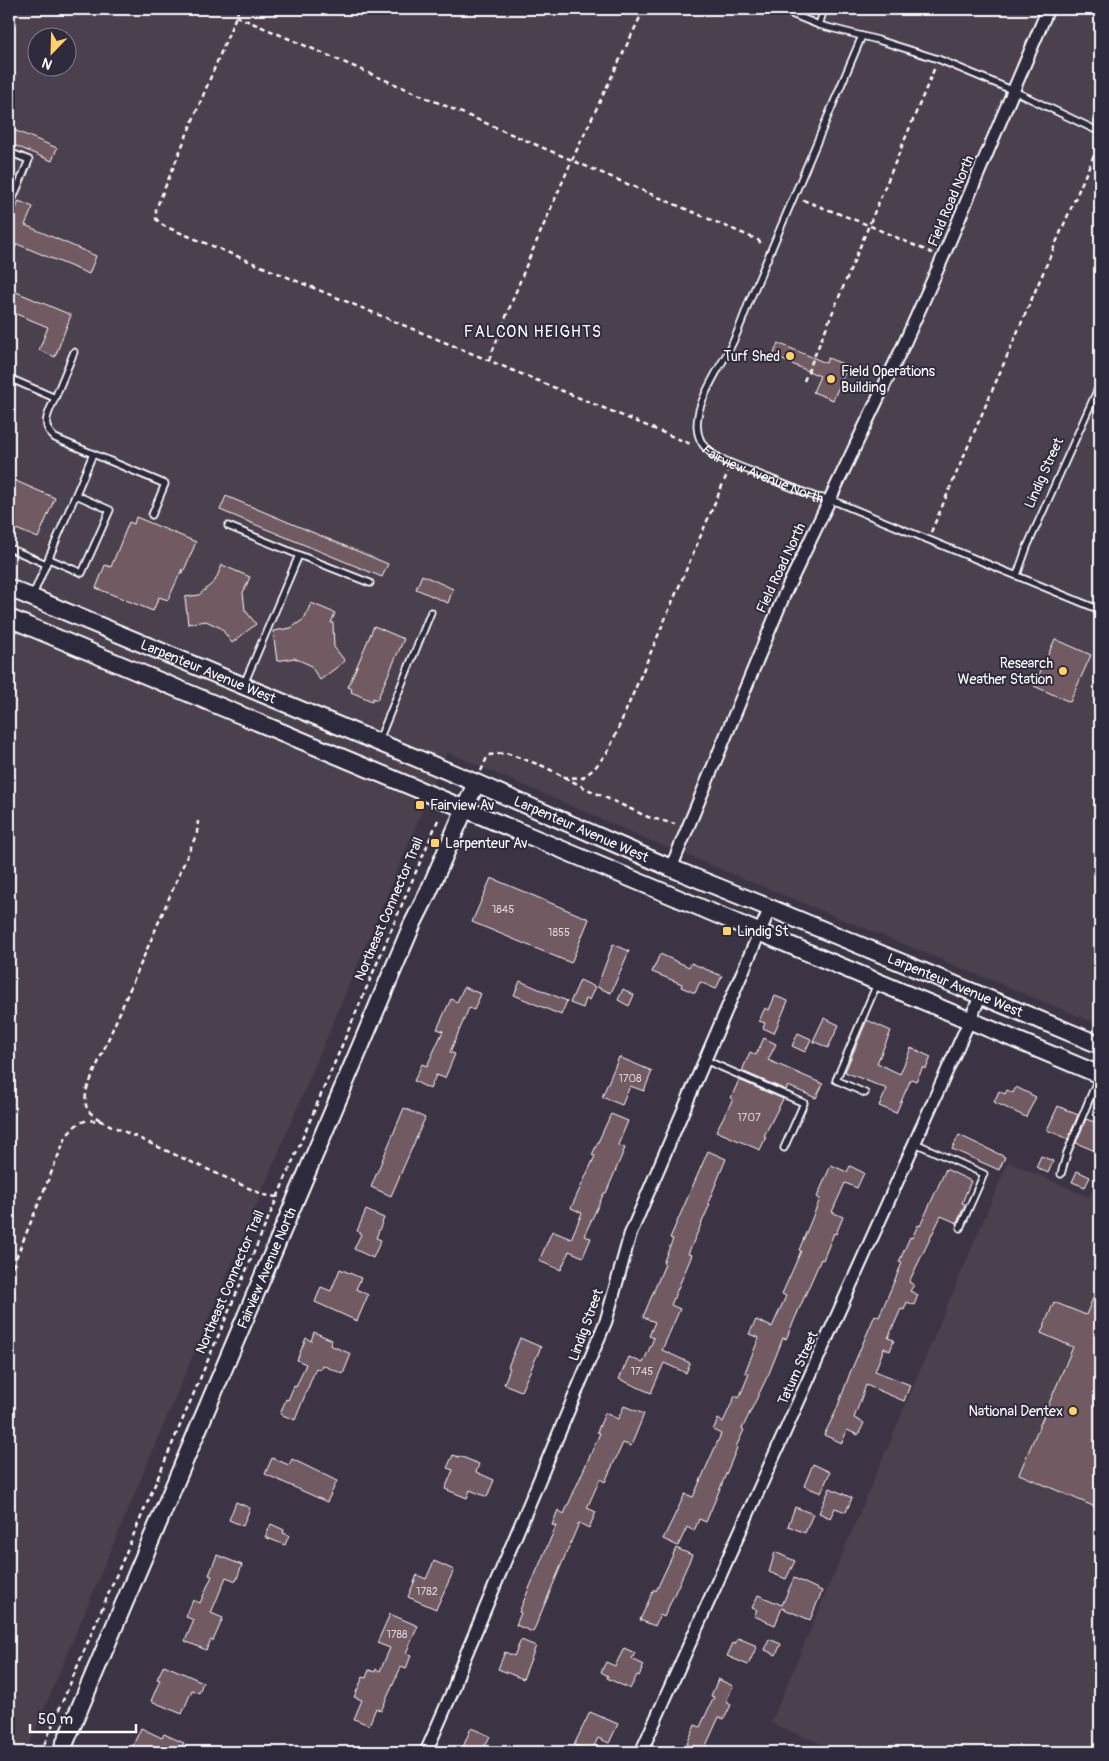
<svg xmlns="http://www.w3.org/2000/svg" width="1109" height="1761" viewBox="0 0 1109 1761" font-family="Pangolin,sans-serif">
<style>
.built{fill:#4c3f4d;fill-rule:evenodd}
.building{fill:#715a62;stroke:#fff}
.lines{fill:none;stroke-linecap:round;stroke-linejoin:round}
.lane-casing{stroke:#fff;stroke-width:9}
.street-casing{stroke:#fff;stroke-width:15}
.secondary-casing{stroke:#fff;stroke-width:20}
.path{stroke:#fff;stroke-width:2.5;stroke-dasharray:5 4;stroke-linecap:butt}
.lane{stroke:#2f2a3d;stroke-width:5.5}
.street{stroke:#2f2a3d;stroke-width:11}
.secondary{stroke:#2f2a3d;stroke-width:16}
.poi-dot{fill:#ffd166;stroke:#2f2a3d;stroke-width:2}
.labels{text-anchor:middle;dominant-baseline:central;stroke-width:4;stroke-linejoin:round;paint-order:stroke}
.number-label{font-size:11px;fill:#dcd6d8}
.street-label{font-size:14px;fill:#fff;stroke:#2f2a3d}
.poi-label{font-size:14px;fill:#fff;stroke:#2f2a3d;text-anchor:start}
.quarter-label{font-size:16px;letter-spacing:1px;fill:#fff;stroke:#2f2a3d}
</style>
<rect width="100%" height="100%" fill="#3c3444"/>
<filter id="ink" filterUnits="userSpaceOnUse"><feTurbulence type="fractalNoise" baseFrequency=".02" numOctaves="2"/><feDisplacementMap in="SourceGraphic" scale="10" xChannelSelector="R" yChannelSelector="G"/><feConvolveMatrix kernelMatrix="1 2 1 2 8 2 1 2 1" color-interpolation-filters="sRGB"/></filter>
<g filter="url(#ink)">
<g class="built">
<path d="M9,9H1100V1025L647,839L447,752L26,1752H9ZM38,38H68V68H38Z"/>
<polygon points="1008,1162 1089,1197 1100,1171 1100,1752 840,1752 771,1723"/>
</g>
<g class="building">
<polygon points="9,128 57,148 52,161 9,143"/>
<polygon points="19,201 33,207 25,225 96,256 89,274 17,244 9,263 9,226"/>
<polygon points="9,289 71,315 55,357 39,350 48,327 9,311"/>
<polygon points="778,343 826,363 828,358 848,366 833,400 813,392 820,376 773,356"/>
<polygon points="9,478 55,498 38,538 9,526"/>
<polygon points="226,496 388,564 382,577 220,510"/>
<polygon points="136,517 196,542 182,575 182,569 168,600 159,597 153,611 96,588 105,565 111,567 129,522 134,524"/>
<polygon points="222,565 250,577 243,593 245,610 256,624 232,643 221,628 206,621 188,624 185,597 199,595 215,581"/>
<polygon points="422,575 453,589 448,603 416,589"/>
<polygon points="311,603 335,613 331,623 333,623 334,647 345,661 320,680 310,665 294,658 277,661 273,631 291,628 304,619"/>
<polygon points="374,626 404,639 377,700 373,698 372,701 351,692 352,689 348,687"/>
<polygon points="1055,639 1091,655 1070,702 1034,686"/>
<polygon points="491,878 589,919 571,963 472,922"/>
<polygon points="613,944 629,951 611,993 597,987"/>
<polygon points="660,954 689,967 691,963 722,976 716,989 700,982 695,993 681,987 682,984 652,972"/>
<polygon points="580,980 595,987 589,1000 586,999 583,1008 570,1003"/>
<polygon points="520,981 567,1001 561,1015 514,995"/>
<polygon points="464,987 481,994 474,1010 469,1008 450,1052 455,1054 445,1078 436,1075 430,1089 414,1081 422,1064 427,1066 443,1031 437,1029 451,999 457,1002"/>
<polygon points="623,989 634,995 629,1006 618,1000"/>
<polygon points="775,996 788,1001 774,1033 763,1028 765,1023 759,1021 765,1008 769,1010"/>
<polygon points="824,1018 839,1025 828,1048 813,1041"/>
<polygon points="867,1020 891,1031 877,1063 900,1074 911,1048 931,1057 926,1069 923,1067 916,1081 911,1079 896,1113 879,1106 887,1089 845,1072"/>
<polygon points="798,1033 811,1039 805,1052 792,1046"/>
<polygon points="764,1038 776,1044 768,1060 823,1084 816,1098 788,1086 786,1090 742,1071 750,1052 756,1055"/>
<polygon points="619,1057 652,1071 644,1091 630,1086 622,1105 602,1097"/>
<polygon points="739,1080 783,1099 764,1136 766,1137 760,1150 716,1131 733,1099 731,1098"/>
<polygon points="1016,1087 1036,1097 1026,1117 994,1102 999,1091 1005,1094 1007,1090 1013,1093"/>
<polygon points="1058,1106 1078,1115 1068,1139 1047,1130"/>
<polygon points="404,1108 425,1118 391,1196 371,1187"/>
<polygon points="611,1114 628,1121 618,1145 625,1148 606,1193 604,1193 584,1236 591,1238 583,1257 569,1251 561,1270 539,1261 552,1231 571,1239 582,1213 571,1208 595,1156 592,1155"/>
<polygon points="1086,1119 1100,1124 1100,1153 1076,1143"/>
<polygon points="959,1135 1005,1157 999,1170 952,1149"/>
<polygon points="708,1151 726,1159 708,1203 710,1204 688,1254 692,1255 671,1305 680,1309 662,1350 690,1363 686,1373 664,1363 651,1393 619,1379 629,1357 643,1363 654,1338 649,1336 655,1322 643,1317 665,1264 663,1263 673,1239 670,1238"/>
<polygon points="1041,1156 1053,1161 1048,1173 1036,1167"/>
<polygon points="831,1165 847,1172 850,1166 864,1173 857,1188 845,1183 832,1212 843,1217 836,1234 834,1233 823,1260 821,1259 786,1339 783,1338 770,1371 742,1429 744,1430 736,1447 737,1448 706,1522 699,1519 694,1531 687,1527 678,1546 663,1539 685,1494 693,1497 721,1434 713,1430 718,1419 723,1422 735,1396 739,1398 749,1374 745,1372 759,1338 749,1334 756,1320 772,1327 786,1296 782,1294 801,1251 799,1250 820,1199 817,1197"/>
<polygon points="946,1169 971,1181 962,1203 965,1204 957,1223 941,1216 909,1282 914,1285 910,1291 918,1295 914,1305 907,1302 904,1310 901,1309 888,1338 894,1340 890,1351 884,1348 875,1371 910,1385 904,1401 866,1385 854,1418 864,1423 858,1435 847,1430 842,1443 824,1435 836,1411 850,1373 875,1315 879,1317 902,1263 899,1262 910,1237 912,1238 918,1225 920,1226"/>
<polygon points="1077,1171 1090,1177 1085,1187 1072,1182"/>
<polygon points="366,1210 384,1218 376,1238 381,1240 373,1258 354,1249 361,1234 357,1231"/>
<polygon points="340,1269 361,1278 356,1289 368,1295 357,1321 315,1302 321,1287 331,1291"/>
<polygon points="1100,1281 1100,1509 1019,1474 1073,1347 1041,1333 1054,1302 1086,1315"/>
<polygon points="314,1332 332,1340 330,1345 351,1354 343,1374 322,1365 320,1370 316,1368 295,1420 280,1414 286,1399 288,1400 294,1386 296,1387 306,1364 297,1360 306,1338 311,1341"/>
<polygon points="520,1338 541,1347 521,1391 504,1384 510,1368 508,1367"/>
<polygon points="624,1406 644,1414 631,1446 623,1443 605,1482 600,1479 587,1508 596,1512 589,1528 579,1523 533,1632 516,1625 521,1613 519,1612 556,1526 552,1525 558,1510 564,1514 600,1433 597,1432 605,1413 618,1419"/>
<polygon points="453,1455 459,1457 460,1456 479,1464 476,1472 494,1480 487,1497 470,1490 467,1498 445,1489 453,1470 447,1468"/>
<polygon points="272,1458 289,1465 292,1459 337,1481 327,1502 265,1474"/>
<polygon points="813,1464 830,1472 821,1493 804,1486"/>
<polygon points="830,1488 852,1498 846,1512 835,1508 830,1518 819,1513"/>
<polygon points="236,1502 250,1508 243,1526 229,1520"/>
<polygon points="795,1507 813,1514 805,1533 788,1526"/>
<polygon points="271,1524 284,1530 283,1533 289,1535 285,1545 265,1537"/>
<polygon points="676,1548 692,1555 664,1617 660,1615 655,1626 640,1620 654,1589 656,1591"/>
<polygon points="775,1552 795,1561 786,1579 769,1572"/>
<polygon points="217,1555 242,1565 236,1581 226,1577 211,1613 223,1618 213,1641 211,1640 206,1650 185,1641 194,1620 186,1617 193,1600 200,1603 212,1576 209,1575"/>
<polygon points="434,1561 454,1570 436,1609 408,1597 417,1575 426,1579"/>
<polygon points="794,1578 822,1591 810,1620 782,1608 775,1625 754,1616 757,1610 752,1608 758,1595 782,1605"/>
<polygon points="390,1614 418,1626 406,1653 411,1655 406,1669 401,1667 381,1711 376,1708 369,1725 354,1719 362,1700 354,1697 363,1677 366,1678 369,1670 375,1672 376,1669 380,1671 390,1648 377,1643"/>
<polygon points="738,1638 757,1646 748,1665 727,1656 733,1643 735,1644"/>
<polygon points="769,1639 781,1644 776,1655 765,1650"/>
<polygon points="521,1640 536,1646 523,1679 498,1669 505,1652 514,1656"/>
<polygon points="624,1648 635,1653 632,1659 644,1665 639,1676 637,1675 630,1689 607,1678 608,1676 601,1672 606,1662 615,1666"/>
<polygon points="164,1665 203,1682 199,1693 192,1690 182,1714 151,1701 160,1680 157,1679"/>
<polygon points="718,1679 733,1686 726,1702 731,1705 724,1719 719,1717 703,1752 687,1744 695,1725 700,1727 714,1697 711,1696"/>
<polygon points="590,1712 618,1724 609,1743 598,1738 591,1752 574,1745"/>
<polygon points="141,1728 162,1738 164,1734 184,1743 179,1752 130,1752"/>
<polygon points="471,1728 490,1736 482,1752 461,1752"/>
</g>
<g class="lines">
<g class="lane-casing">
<g id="lane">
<polyline points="779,9 819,25 878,40 938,59 1014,91 1100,132"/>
<polyline points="819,25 824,9"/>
<path id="s1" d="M862,36L749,302C743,318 738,333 730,348C716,376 677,425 710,452C720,460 736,465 748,470C771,479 793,488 816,497L829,499L1100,610"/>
<polyline points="9,152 29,160 9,208"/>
<polyline points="9,378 55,398 74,352"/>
<path d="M55,398C48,414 40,425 55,438L165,484L152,515"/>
<polyline points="228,526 299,555 244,684"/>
<polyline points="9,548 46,564"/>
<polyline points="299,555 370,583"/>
<polyline points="49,559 82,573 110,510 76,495"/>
<polyline points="1017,575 1027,547 1100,384"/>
<polyline points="33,595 93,454"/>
<polyline points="379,740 431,612"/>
<polyline points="705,1060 804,1103 784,1148"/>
<polyline points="865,1093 836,1080 877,984"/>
<polyline points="915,1143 984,1174 960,1228"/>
<polyline points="1061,1174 1067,1153 1099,1076"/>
</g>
</g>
<g class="street-casing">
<g id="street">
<polyline points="671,868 785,593 905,342 943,257 1048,9"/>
<polyline points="426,1752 454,1688 459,1671 606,1321 630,1235 770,908"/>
<polyline points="641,1752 981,995"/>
</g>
</g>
<g class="secondary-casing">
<g id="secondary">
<path id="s2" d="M9,588L476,783L671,868L770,908L1100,1045"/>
<polyline points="9,618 1100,1075"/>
<path id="s3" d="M61,1752L412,925L428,893L476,783"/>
</g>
</g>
<g class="path">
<polyline points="239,9 156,209 156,219 164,226 693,445"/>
<polyline points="236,16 758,240 763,246"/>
<polyline points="803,200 868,225 932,253"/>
<polyline points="489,360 528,261 572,160 644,9"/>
<polyline points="804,381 935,67"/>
<polyline points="931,532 1100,141"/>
<polyline points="481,771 488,755 506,753 543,766 587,789 648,817 675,824"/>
<polyline points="563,777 582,778 594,769 609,750 728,472"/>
<path d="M100,1120C85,1110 85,1108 86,1091L197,833L198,821"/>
<path d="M9,1275L66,1137C77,1122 82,1119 101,1121L264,1195L277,1197"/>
<polyline points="41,1752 438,820"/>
</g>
<use href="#lane" class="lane"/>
<use href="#street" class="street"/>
<use href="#secondary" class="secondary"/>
</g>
</g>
<g class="poi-dot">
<circle cx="790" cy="356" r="5"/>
<circle cx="831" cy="379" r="5"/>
<circle cx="1063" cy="671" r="5"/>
<rect x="415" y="800" width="10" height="10" rx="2.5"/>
<rect x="430" y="838" width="10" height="10" rx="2.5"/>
<rect x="722" y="926" width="10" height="10" rx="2.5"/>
<circle cx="1073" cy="1411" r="5"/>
</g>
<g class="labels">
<g class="number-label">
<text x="503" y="909">1845</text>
<text x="559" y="932">1855</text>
<text x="630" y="1078">1708</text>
<text x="749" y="1117">1707</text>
<text x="642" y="1371">1745</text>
<text x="427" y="1591">1782</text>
<text x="397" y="1634">1788</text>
</g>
<g class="street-label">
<text transform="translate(951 201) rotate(-67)">Field Road North</text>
<text stroke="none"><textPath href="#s1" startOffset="512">Fairview Avenue North</textPath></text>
<text transform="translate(1044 473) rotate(-66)">Lindig Street</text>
<text transform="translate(781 568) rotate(-65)">Field Road North</text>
<text stroke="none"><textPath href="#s2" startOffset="216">Larpenteur Avenue West</textPath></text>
<text stroke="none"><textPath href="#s2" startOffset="621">Larpenteur Avenue West</textPath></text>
<text transform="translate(389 909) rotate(-67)">Northeast Connector Trail</text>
<text stroke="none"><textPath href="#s2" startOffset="1026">Larpenteur Avenue West</textPath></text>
<text stroke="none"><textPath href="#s3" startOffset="526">Fairview Avenue North</textPath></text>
<text transform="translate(230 1282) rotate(-67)">Northeast Connector Trail</text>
<text transform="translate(586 1325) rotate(-70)">Lindig Street</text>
<text transform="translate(798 1368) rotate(-66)">Tatum Street</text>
</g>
<g class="poi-label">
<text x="780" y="356" text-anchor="end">Turf Shed</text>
<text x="841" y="371">Field Operations<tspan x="841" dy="16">Building</tspan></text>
<text x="1053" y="663" text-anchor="end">Research<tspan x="1053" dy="16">Weather Station</tspan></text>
<text x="430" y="805">Fairview Av</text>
<text x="445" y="843">Larpenteur Av</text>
<text x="737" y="931">Lindig St</text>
<text x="1063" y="1411" text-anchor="end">National Dentex</text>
</g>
<g class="quarter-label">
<text x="533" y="332">FALCON HEIGHTS</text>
</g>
</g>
<rect width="1109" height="1761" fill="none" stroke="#2f2a3d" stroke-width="30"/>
<rect x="15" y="15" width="1079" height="1731" fill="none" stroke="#fff" stroke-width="2" filter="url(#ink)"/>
<g transform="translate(52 52) rotate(203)"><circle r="24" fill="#2f2a3d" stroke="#827f8b"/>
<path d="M0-4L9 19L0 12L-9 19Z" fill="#ffd166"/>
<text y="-8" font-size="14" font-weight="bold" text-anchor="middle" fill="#ffffff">N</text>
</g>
<path d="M30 1724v8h106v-8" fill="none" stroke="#ffffff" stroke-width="2.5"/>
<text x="38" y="1724" font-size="15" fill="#ffffff" stroke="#2f2a3d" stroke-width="4" paint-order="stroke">50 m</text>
</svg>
